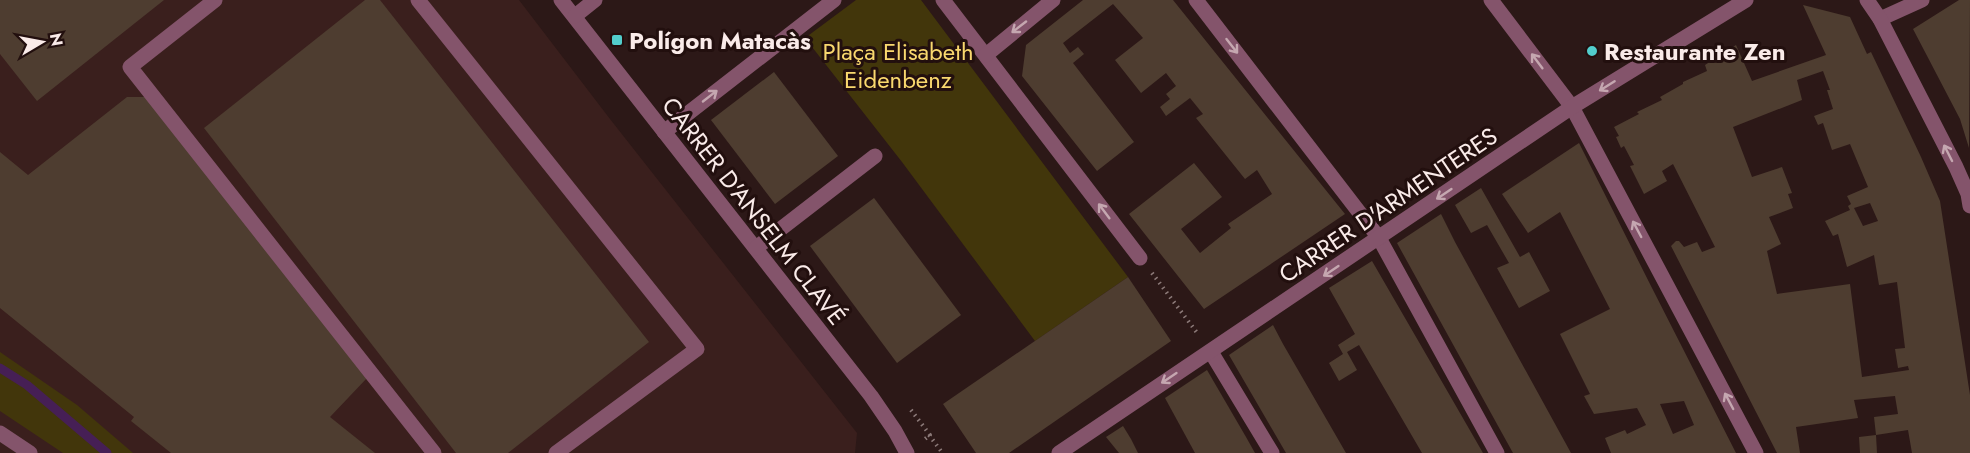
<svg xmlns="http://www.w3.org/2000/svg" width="1970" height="453" viewBox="0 0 1970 453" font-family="Jost,sans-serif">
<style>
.built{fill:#3a1f1d}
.green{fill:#42360b}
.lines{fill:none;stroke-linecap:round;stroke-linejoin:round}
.stream{stroke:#461f55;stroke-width:9}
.building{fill:#4e3d30;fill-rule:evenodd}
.path{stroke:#8c7a79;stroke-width:4;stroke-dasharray:1.5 4.5;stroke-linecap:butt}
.service{stroke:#84546b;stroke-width:15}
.pedestrian{stroke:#84546b;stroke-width:15}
.minor{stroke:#84546b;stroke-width:15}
.tertiary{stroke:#84546b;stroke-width:15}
.oneway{stroke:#c5a7b0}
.poi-dot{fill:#52cdcc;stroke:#220f0e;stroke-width:2}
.labels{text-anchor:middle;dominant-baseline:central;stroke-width:6;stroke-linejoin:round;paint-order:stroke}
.poi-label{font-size:24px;font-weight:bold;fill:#faebe9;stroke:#220f0e;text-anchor:start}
.park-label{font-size:24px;fill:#f9d86e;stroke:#220f0e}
.street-label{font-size:24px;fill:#faebe9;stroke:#220f0e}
</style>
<rect width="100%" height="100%" fill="#2c1817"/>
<polygon class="built" points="0,0 519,0 610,119 857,433 855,453 0,453"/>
<g class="green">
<polygon points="856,0 921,0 1128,277 1035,341 902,162 805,38"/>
<polygon points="0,352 77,405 133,453 63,453 0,411"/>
</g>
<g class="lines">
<polyline class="stream" points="0,368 27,385 107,453"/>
</g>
<g class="building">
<polygon points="0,0 164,0 37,101 0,54"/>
<polygon points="365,0 380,0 649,342 508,453 456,453 204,128"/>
<polygon points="1083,0 1173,0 1345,214 1204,309 1129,214 1194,163 1222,197 1181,229 1200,253 1231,228 1228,224 1272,194 1257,170 1245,179 1196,118 1203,114 1190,98 1166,116 1160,107 1170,99 1166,94 1176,86 1166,73 1141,93 1115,60 1143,38 1113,4 1063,43 1070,53 1078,47 1084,54 1073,63 1134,142 1097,171 1022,76 1026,45"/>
<polygon points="1959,0 1970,0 1969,148 1960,119 1913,29"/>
<path d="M1803,5L1850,17L1867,54L1871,52L1921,157L1940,201L1970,395V453H1912L1908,430L1876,435L1874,417L1898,414L1895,396L1854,400L1858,418L1796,427L1800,453H1777L1671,246L1676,241H1679L1684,247L1697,242L1702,252L1715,247L1673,164L1662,171L1667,181L1644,194L1630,166L1634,165L1624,146L1621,148L1616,137L1619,136L1614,127L1639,114L1637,112L1662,100L1660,97L1683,84V82L1707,71L1705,65L1736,45L1752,81L1826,55ZM1823,71L1830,90H1827L1833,109L1814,116L1818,125L1823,123L1832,150L1850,144L1868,187L1847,196L1851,204L1848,206L1850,210L1825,221L1833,236L1838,234L1847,267L1874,255L1879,285L1897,282L1905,348L1895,349L1898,368L1908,366L1909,370L1862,377L1850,284L1777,294L1767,251L1781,244L1769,217L1793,208L1788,194L1792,193L1782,167L1752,177L1733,127L1802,100L1797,80ZM1870,203L1878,221L1863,226L1854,208Z"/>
<polygon points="774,72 838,156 775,204 711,120"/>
<polygon points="127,97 149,97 367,378 330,417 375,453 171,453 131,421 134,417 0,308 0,152 28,175"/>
<path d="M1579,143L1652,288L1736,453H1611L1605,438L1625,430L1627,434L1646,425L1637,408L1594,414L1584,396L1590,394L1560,334L1610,309L1560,212L1528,233L1502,194ZM1684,401L1694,425L1673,434L1660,404Z"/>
<polygon points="1481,188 1520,257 1529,252 1550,291 1519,308 1497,268 1509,263 1487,225 1471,233 1455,205"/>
<polygon points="874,198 961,315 897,363 810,246"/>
<polygon points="1441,214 1455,242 1571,453 1513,453 1397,243"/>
<polygon points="1372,261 1449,394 1483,453 1422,453 1359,345 1347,352 1357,370 1339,381 1329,363 1343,354 1338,345 1355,334 1329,288"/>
<polygon points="1128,277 1171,341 1009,453 976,453 943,404"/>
<polygon points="1273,325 1283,344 1346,453 1286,453 1229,355"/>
<polygon points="1207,370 1246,437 1255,453 1195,453 1165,398"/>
<polygon points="1123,426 1131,439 1138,453 1119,453 1106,437"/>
<polygon points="1876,435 1877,453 1860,453 1859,437"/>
</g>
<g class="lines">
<g class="path">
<polyline points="1152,273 1198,334"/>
<polyline points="911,410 930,435 925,439"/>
<polyline points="929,435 941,451 939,453"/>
</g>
<g class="service">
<polyline points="215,0 130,67 434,453"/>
<polyline points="418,0 697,349 556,453"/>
</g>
<g class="pedestrian">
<polyline points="1880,19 1922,0"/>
<polyline points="1379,238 1497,453"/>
<polyline points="1211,352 1272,453"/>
</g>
<g class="minor">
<polyline points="561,0 871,396 895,431 907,453"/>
<polyline points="943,0 1140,258"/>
<polyline points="1196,0 1379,238"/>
<polyline points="1491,0 1572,107 1756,453"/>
<polyline points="575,16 595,0"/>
<polyline points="986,55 1053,0"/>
<polyline points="664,132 834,0"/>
<polyline points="756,248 875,156"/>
<polyline points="0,433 30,453"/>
</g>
<g class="tertiary">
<polyline points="1867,0 1880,19 1956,167 1968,194 1970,206"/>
<polyline points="1059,453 1572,107 1746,0"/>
</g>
</g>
<defs><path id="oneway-shaft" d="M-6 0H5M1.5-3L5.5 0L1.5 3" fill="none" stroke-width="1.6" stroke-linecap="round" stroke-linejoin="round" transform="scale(1.5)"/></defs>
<g class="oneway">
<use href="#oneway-shaft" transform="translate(1019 27) rotate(142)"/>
<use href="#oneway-shaft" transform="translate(1232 46) rotate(52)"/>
<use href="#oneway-shaft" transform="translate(1537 61) rotate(-127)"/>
<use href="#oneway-shaft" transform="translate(1607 86) rotate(148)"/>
<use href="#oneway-shaft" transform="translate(710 96) rotate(-38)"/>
<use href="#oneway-shaft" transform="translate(1948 153) rotate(-117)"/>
<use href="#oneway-shaft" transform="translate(1444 194) rotate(146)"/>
<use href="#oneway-shaft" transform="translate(1104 211) rotate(-127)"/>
<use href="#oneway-shaft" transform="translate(1637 229) rotate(-118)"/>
<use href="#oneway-shaft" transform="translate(1331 271) rotate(146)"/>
<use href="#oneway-shaft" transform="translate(1169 378) rotate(146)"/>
<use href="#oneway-shaft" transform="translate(1729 401) rotate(-118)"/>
</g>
<g class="poi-dot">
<rect x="611" y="34" width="12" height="12" rx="3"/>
<circle cx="1592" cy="51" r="6"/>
</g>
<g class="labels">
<g class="poi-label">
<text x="629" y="40">Polígon Matacàs</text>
<text x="1604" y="51">Restaurante Zen</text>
</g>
<g class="park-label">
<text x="898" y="51">Plaça Elisabeth<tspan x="898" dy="28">Eidenbenz</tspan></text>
</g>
<g class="street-label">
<text transform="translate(1388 205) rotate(-34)">CARRER D'ARMENTERES</text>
<text transform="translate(754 211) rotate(52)">CARRER D'ANSELM CLAVÉ</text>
</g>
</g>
<g transform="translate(42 42) rotate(80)" stroke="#220f0e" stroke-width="4.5" paint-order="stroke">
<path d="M0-4.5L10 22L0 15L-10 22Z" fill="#faebe9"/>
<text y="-9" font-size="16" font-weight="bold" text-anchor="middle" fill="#faebe9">N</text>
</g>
</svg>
